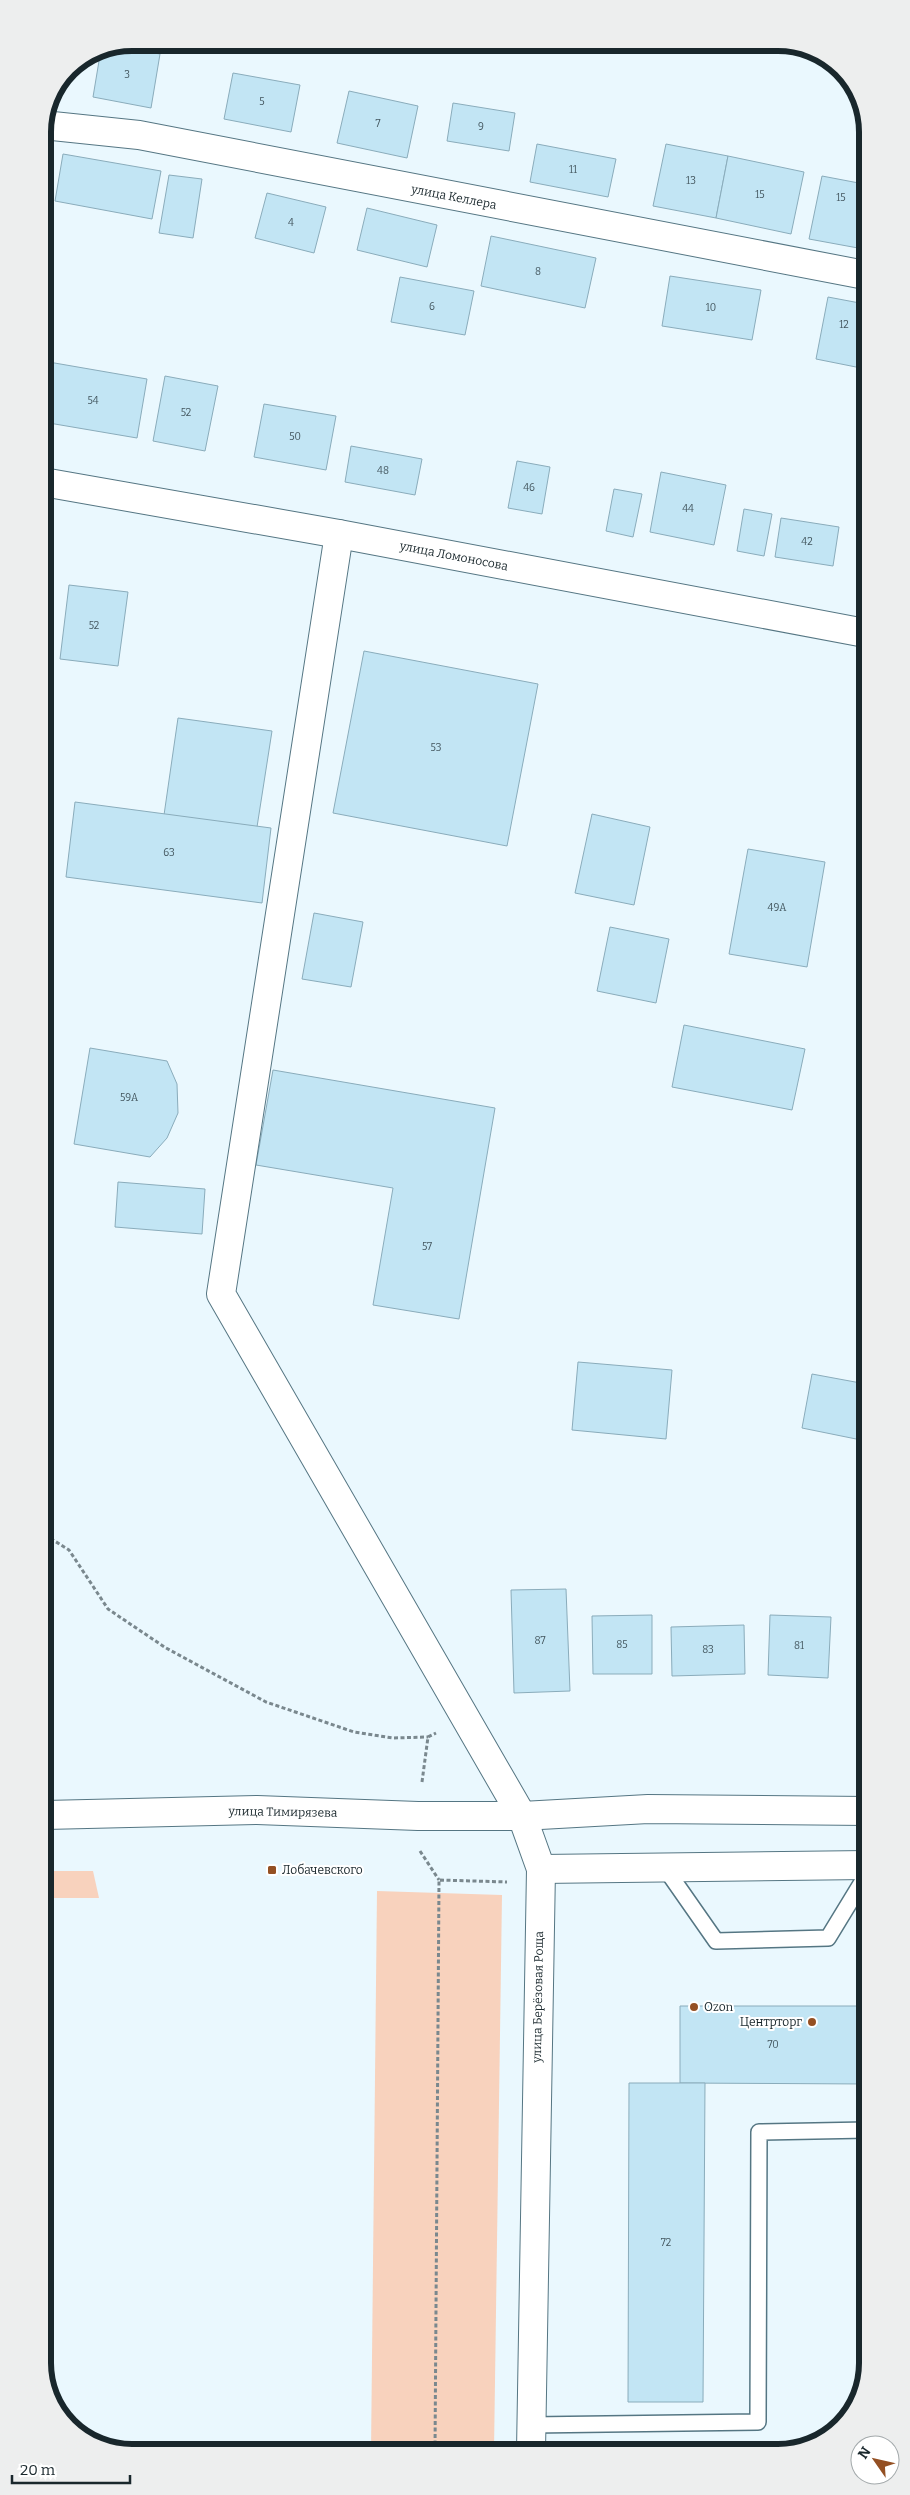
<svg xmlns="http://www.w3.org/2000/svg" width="910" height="2495" viewBox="0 0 910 2495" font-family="Bitter,serif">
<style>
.green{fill:#f8d2bd}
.building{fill:#c2e5f4;stroke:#8aacbb}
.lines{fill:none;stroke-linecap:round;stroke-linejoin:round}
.lane-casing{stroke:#557683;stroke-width:18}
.street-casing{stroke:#557683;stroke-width:30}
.secondary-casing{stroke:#557683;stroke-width:30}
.path{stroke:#7a888e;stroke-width:3;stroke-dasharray:4 2.5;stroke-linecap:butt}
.lane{stroke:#fff;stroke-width:15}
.street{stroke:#fff;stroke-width:28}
.secondary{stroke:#fff;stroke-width:28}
.poi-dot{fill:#945023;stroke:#fff;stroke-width:2}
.labels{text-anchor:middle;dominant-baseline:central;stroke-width:4;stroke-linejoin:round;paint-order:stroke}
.number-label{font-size:10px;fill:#43565e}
.street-label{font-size:12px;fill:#19272c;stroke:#fff}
.poi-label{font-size:12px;fill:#19272c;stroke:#fff;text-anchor:start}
.rim{fill:none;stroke:#19272c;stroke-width:6}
</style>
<rect width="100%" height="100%" fill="#eaf8fe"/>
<g class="green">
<polygon points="45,1871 93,1871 99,1898 45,1898"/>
<polygon points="377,1891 502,1895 494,2451 371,2451"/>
</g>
<g class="building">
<polygon points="116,46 160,54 151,108 93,97 101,49"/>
<polygon points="233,73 300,85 291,132 224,119"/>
<polygon points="349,91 418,106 407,158 337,143"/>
<polygon points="453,103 515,113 509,151 447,141"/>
<polygon points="537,144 616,159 608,197 530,182"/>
<polygon points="666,144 728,156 716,218 653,206"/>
<polygon points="63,154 161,171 152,219 55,201"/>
<polygon points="728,156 804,172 791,234 716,218"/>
<polygon points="169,175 202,179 193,238 159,233"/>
<polygon points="822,176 864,184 865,213 858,248 809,239"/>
<polygon points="267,193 326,207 314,253 255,238"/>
<polygon points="367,208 437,225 427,267 357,250"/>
<polygon points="491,236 596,258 585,308 481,286"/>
<polygon points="670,276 761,290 752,340 662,326"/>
<polygon points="400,277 474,291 465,335 391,322"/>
<polygon points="828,297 865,304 865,346 861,368 816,359"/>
<polygon points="43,361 147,379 137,438 43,422"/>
<polygon points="165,376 218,386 205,451 153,441"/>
<polygon points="264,404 336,416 326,470 254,457"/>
<polygon points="351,446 422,459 415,495 345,482"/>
<polygon points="517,461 550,467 542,514 508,508"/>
<polygon points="661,472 726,485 714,545 650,532"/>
<polygon points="614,489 642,494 633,537 606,531"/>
<polygon points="744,509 772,514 764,556 737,551"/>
<polygon points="781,518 839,527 833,566 775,557"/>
<polygon points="69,585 128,592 118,666 60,659"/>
<polygon points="364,651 538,684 507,846 333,813"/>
<polygon points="178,718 272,731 257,827 164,815"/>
<polygon points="75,802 271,828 262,903 66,877"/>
<polygon points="592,814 650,827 634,905 575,893"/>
<polygon points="748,849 825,862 807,967 729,954"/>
<polygon points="314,913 363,922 351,987 302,979"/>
<polygon points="610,927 669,939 656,1003 597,991"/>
<polygon points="684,1025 805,1049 792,1110 672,1087"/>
<polygon points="90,1048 167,1061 177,1084 178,1113 167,1138 150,1157 74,1144"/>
<polygon points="273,1070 495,1108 459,1319 373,1305 393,1188 256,1165"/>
<polygon points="118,1182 205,1189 202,1234 115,1227"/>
<polygon points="578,1362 672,1370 666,1439 572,1430"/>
<polygon points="812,1374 866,1384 866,1441 802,1428"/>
<polygon points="566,1589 570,1691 514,1693 511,1590"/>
<polygon points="861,1612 866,1613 867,1687 859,1687"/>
<polygon points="652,1615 652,1674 593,1674 592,1616"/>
<polygon points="770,1615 831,1617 828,1678 768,1675"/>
<polygon points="744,1625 745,1674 672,1676 671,1627"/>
<polygon points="680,2006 867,2006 867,2084 680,2083"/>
<polygon points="629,2083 705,2083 703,2402 628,2402"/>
</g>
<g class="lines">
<g class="lane-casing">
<g id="lane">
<polyline points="665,1868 716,1941 828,1938 867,1874"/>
<polyline points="531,2425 758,2422 759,2132 867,2130"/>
</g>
</g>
<g class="street-casing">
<g id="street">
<polyline points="43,125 139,135 865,275"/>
<polyline points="339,534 221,1294 522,1816 541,1869 531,2451"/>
<polyline points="541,1869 867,1865"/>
</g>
</g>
<g class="secondary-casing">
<g id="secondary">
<polyline points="43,482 339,534 865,633"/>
<polyline points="45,1815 257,1810 418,1816 522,1816 648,1809 867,1811"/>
</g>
</g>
<g class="path">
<polyline points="45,1535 69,1550 108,1609 166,1648 266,1702 354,1732 393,1738 428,1737"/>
<polyline points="422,1782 428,1737 436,1733"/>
<polyline points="420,1851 439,1880"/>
<polyline points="435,2451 439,1880 507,1882"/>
</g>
<use href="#lane" class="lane"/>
<use href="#street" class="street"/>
<use href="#secondary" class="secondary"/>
</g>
<g class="poi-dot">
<rect x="267" y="1865" width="10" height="10" rx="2.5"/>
<circle cx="694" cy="2007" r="5"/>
<circle cx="812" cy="2022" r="5"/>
</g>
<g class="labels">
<g class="number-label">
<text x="127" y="75">3</text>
<text x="262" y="102">5</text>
<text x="378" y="124">7</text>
<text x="481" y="127">9</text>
<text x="573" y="170">11</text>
<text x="691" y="181">13</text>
<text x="760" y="195">15</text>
<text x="841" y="198">15</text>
<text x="291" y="223">4</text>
<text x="538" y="272">8</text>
<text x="432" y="307">6</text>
<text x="711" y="308">10</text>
<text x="844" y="325">12</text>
<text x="93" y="401">54</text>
<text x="186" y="413">52</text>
<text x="295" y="437">50</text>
<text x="383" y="471">48</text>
<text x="529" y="488">46</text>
<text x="688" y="509">44</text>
<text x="807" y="542">42</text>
<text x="94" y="626">52</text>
<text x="436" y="748">53</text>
<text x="169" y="853">63</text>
<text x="777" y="908">49А</text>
<text x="129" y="1098">59А</text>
<text x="427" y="1247">57</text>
<text x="540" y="1641">87</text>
<text x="622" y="1645">85</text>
<text x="799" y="1646">81</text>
<text x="708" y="1650">83</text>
<text x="773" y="2045">70</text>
<text x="666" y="2243">72</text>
</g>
<g class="street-label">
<text transform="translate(454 197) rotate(11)">улица Келлера</text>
<text transform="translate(454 556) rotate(11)">улица Ломоносова</text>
<text transform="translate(283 1812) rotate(1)">улица Тимирязева</text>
<text transform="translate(538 1997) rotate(-89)">улица Берёзовая Роща</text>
</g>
<g class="poi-label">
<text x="282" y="1870">Лобачевского</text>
<text x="704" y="2007">Ozon</text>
<text x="802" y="2022" text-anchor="end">Центрторг</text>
</g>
</g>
<path d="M0 0H910V2495H0ZM132 51H778A81 81 0 0 1 859 132V2363A81 81 0 0 1 778 2444H132A81 81 0 0 1 51 2363V132A81 81 0 0 1 132 51Z" fill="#edeeee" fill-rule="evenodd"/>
<path class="rim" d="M132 51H778A81 81 0 0 1 859 132V2363A81 81 0 0 1 778 2444H132A81 81 0 0 1 51 2363V132A81 81 0 0 1 132 51Z"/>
<g transform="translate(875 2460) rotate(304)"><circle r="24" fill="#ffffff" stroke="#a3a9ab"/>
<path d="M0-4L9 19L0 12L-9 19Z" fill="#945023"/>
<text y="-8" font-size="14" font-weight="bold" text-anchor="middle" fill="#19272c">N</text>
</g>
<path d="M12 2475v8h118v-8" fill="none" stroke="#19272c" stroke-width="2.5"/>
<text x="20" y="2475" font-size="15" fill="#19272c" stroke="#ffffff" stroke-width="4" paint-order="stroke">20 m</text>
</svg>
